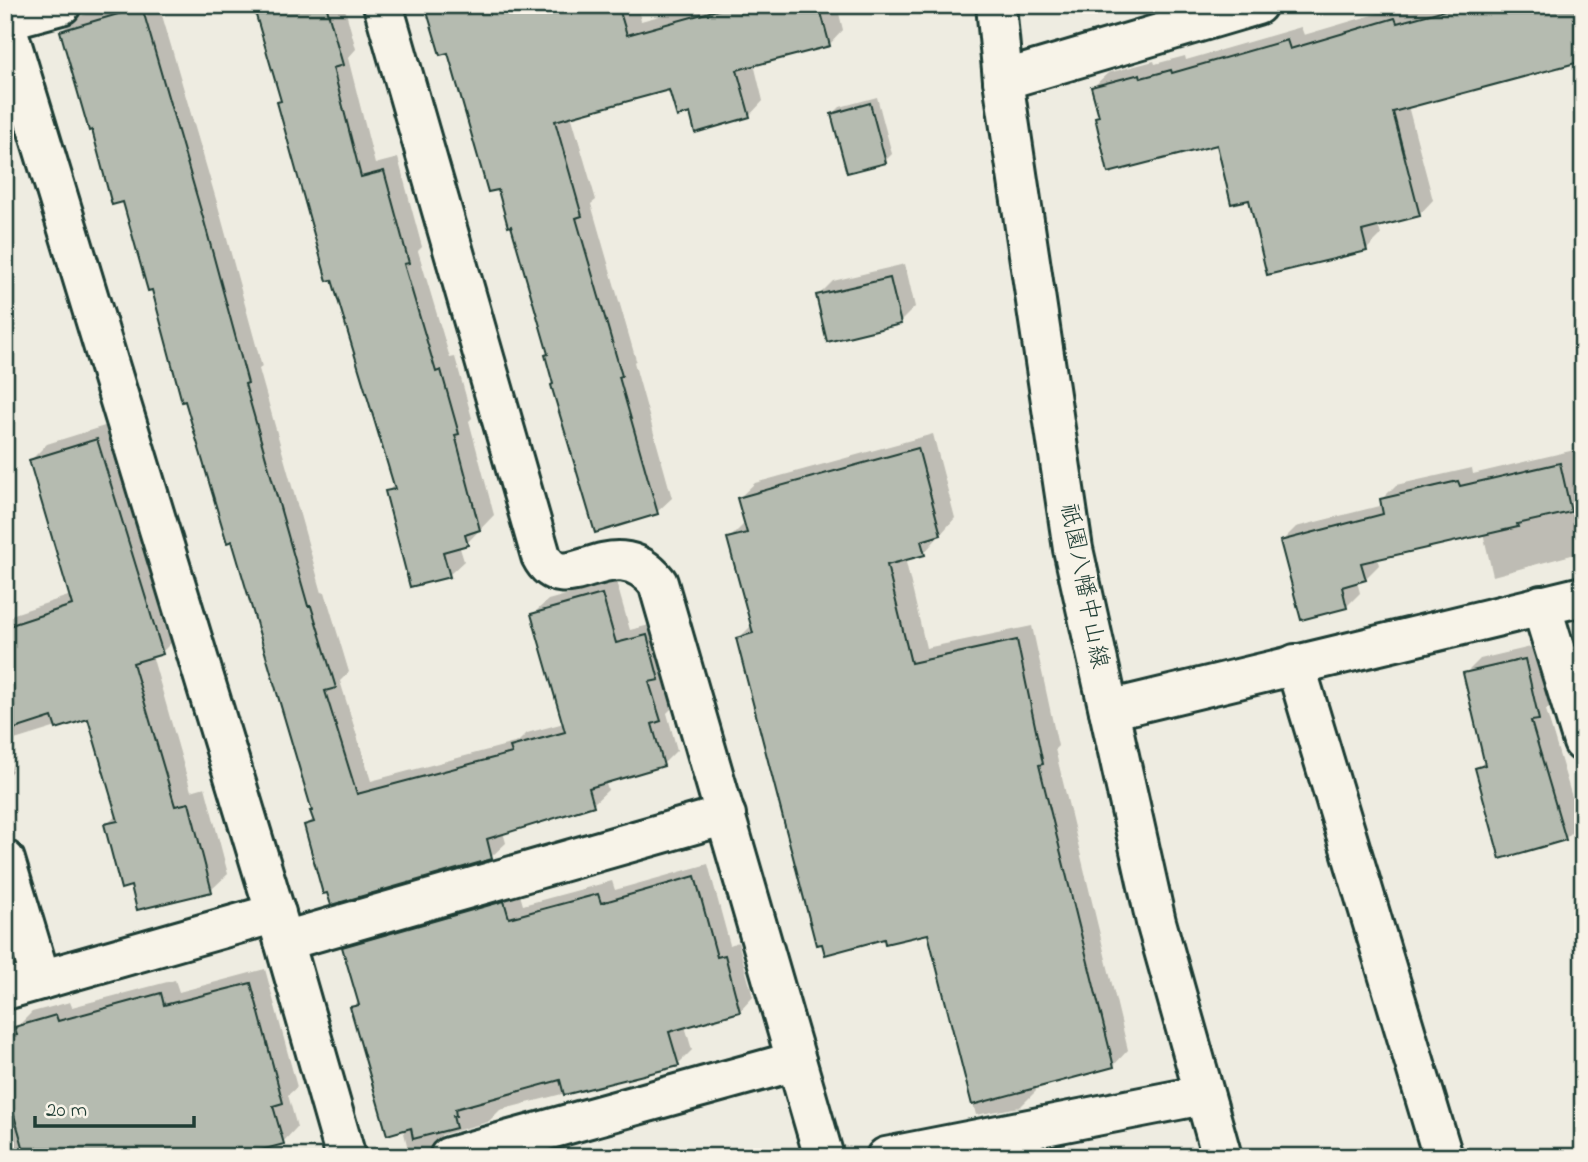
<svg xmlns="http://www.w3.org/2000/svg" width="1588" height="1162" viewBox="0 0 1588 1162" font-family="'Indie Flower','Klee One',sans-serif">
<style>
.shadow{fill:#0003}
.building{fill:#b5bbb0;stroke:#1f3d34;stroke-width:2}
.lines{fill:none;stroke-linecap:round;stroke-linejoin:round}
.street-casing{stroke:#1f3d34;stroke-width:44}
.secondary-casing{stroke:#1f3d34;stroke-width:44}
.street{stroke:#f7f3e8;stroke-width:38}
.secondary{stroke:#f7f3e8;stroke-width:38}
.labels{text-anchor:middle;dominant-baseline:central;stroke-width:5;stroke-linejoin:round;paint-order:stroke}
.street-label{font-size:24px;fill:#1f3d34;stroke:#f7f3e8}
</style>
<rect width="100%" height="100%" fill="#eeece1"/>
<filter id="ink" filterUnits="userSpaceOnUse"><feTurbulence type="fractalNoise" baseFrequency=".0143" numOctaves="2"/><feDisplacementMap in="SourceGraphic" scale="14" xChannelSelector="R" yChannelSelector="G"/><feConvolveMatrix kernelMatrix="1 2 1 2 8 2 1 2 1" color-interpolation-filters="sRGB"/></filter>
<g filter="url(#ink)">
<g class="shadow">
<polygon points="117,5 159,5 218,206 262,367 259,369 322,593 325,592 349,672 340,681 371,781 518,742 527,733 564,723 533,614 548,600 616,581 630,630 661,622 675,705 667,713 677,750 663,764 605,781 608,790 593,804 503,832 506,843 491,857 306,826 314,818 314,810 234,539 124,200 93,128 62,31 77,17"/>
<polygon points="255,5 344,5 356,49 348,58 375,164 398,158 422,247 418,251 450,358 455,357 472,418 469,421 494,515 467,543 459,545 464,561 449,575 387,492 396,483 279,103 283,99"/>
<polygon points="427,5 637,5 641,21 700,5 837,5 843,30 829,45 754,64 763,101 749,116 691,111 671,88 571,115 596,200 591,204 636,360 634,362 672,498 657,512 555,383 549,353 512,224 450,51"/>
<polygon points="1406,5 1409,5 1411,10 1429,5 1583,5 1583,62 1559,69 1558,66 1408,106 1433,200 1419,215 1378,225 1381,235 1366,250 1218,143 1097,118 1101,114 1093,87 1108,73 1154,61 1155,64 1185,56 1186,60 1301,27 1304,35"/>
<polygon points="877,97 892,154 885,161 833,114 840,107"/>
<polygon points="905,264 915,307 900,322 818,296 833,281"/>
<polygon points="114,423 178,636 162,652 152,655 191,791 205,787 228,874 211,890 132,884 106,825 118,814 89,717 5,743 5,617 71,595 31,460 47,444"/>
<polygon points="933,434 955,518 924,553 905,558 926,648 1032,626 1058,746 1055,749 1128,1050 1113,1066 1035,1086 1036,1091 1020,1107 976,1115 929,931 738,639 753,624 729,539 745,523 739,498 755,483"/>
<polygon points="1583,448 1583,552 1493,576 1483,533 1377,558 1379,565 1365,579 1357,581 1360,593 1346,607 1282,541 1296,527 1383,505 1382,499 1396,485 1472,468 1473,474"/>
<polygon points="1539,645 1553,703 1546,710 1580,824 1565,839 1477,769 1486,760 1465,674 1480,659"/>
<polygon points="5,746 12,771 5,778"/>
<polygon points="708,864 730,945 738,942 753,997 740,1011 685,1026 692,1050 678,1064 500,1110 488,1122 441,1135 441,1148 446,1157 410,1157 403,1129 352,1008 359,1000 344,948 358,934 518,888 523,905 612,881 615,890"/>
<polygon points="265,969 297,1087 288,1095 297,1127 283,1142 228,1157 5,1157 5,1032 10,1027 20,1024 32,1012 70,1002 72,1007 175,980 179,992"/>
<polygon points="1036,1145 1038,1157 991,1157 995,1153"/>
</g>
<g class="building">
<polygon points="253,5 326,5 343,65 333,68 361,177 384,171 409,263 404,264 436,372 441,370 459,434 455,435 480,530 465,535 468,545 443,552 450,577 410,587 385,491 395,489 332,280 327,281 277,102 281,101"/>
<polygon points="425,5 618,5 627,35 735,5 819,5 830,46 737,70 750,117 695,133 690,113 677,117 669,90 555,121 582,216 576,218 622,376 619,377 658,514 595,533 551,385 553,384 545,355 548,354 511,226 508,227 498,190 488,192 448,53 440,55"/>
<polygon points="1463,5 1583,5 1583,61 1393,112 1420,216 1362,231 1367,251 1267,275 1249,200 1231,204 1217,145 1108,173 1095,117 1099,116 1091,87 1140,74 1141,78 1171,70 1172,73 1287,40 1290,49 1395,18 1397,23"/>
<polygon points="142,7 204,221 248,383 245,384 308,606 311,606 336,688 325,691 357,794 512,753 510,747 565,732 531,614 602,594 616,643 647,635 659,680 649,682 661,721 652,724 664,766 589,788 594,806 487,839 492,859 331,905 327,893 323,894 304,825 314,822 310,811 312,811 232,541 227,543 185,401 182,402 152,290 148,291 123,202 112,205 92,130 89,131 60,31"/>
<polygon points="870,103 886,163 847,173 831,114"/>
<polygon points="890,278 901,324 827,342 816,295"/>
<polygon points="97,439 163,654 133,663 175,806 189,803 212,892 137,910 131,886 121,889 104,824 118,821 88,719 56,729 52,717 15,729 5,697 5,627 72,605 29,460"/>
<polygon points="918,448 941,535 921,541 925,555 887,565 911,663 1017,640 1043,764 1039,765 1114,1067 972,1105 928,934 885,944 884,939 825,955 822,944 816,945 736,638 753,633 727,538 747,533 737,498"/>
<polygon points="1560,463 1571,512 1517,524 1518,527 1361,563 1366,580 1342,587 1347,608 1301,620 1280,541 1383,514 1380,499 1458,481 1460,486"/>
<polygon points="1525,659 1539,720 1531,721 1566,840 1500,859 1475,768 1485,765 1463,673"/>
<polygon points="695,876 717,957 725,955 740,1012 669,1032 679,1066 564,1095 560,1080 455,1109 456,1116 453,1116 456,1128 413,1139 411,1128 387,1135 350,1007 359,1005 342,947 504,901 509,918 598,894 601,903"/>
<polygon points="251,983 283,1103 273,1106 284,1144 235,1157 26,1157 5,1084 5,1038 17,1035 15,1027 56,1015 58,1021 161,993 164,1005"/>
</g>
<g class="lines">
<g class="street-casing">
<g id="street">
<path d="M383,5L541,556C565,604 613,526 658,583L824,1157"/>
<polyline points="5,20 61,5"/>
<polyline points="5,22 284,941 346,1157"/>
<polyline points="1003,80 1257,5"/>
<polyline points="1541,605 1583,742"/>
<polyline points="1295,664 1443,1157"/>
<polyline points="1109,710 1583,596"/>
<polyline points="5,860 41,980"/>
<polyline points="284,941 726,815"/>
<polyline points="5,990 276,913"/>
<polyline points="449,1157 796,1061"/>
<polyline points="886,1157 1203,1095"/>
</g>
</g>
<g class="secondary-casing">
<polyline id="secondary" points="996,5 1003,80 1073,549 1156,922 1222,1157"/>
</g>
<use href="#street" class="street"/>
<use href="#secondary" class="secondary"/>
</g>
</g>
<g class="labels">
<g class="street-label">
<text transform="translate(1083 586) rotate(79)">祇園八幡中山線</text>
</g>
</g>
<rect width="1588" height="1162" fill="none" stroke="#f7f3e8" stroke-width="28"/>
<rect x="14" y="14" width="1560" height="1134" fill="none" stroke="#1f3d34" stroke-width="2.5" filter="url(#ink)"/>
<path d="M35 1116v10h159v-10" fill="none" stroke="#1f3d34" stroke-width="3.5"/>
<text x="46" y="1116" font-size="21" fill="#1f3d34" stroke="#f7f3e8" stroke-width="5" paint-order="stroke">20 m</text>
</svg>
